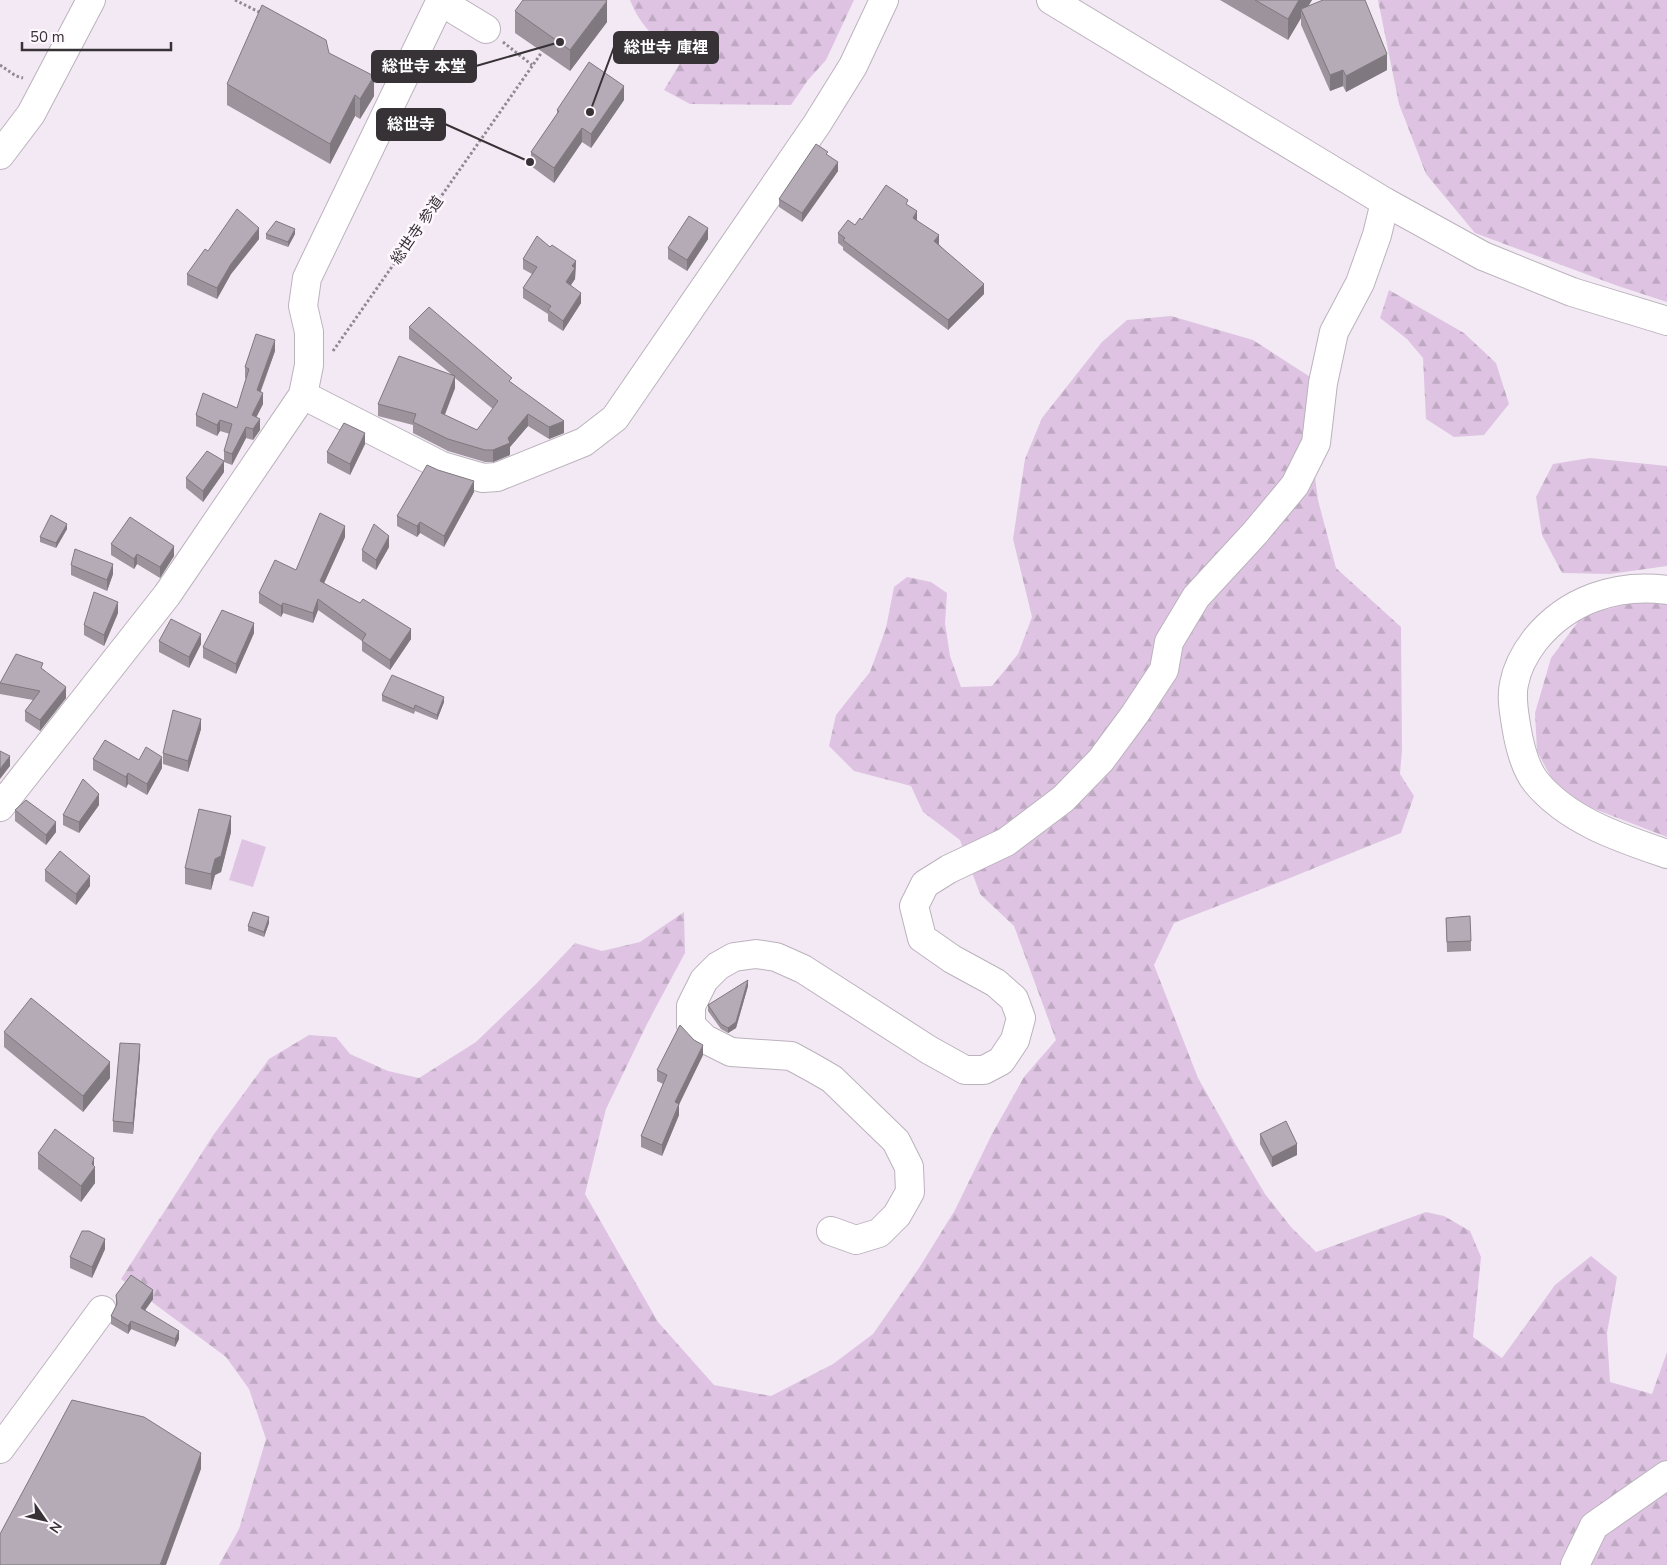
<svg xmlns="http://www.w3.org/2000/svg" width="1667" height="1565" viewBox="0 0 1667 1565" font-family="'Nunito Sans','Noto Sans JP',sans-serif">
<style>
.green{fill:#dec4e2}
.forest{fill:url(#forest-firs)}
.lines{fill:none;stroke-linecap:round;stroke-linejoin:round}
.minor-casing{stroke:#bbb2bd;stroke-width:30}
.path{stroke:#908990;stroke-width:3;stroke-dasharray:2.5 2.5;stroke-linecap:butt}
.minor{stroke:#fff;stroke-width:28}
.wall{fill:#9c939d;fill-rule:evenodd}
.shaded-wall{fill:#7f787f}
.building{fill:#b5abb6;stroke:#7f787f}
.labels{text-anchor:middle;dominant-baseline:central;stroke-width:5;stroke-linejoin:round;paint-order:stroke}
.street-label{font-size:15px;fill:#363236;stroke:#fef7fe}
.leader{fill:none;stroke:#363236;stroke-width:2}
.callout-dot{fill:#363236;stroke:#fef7fe;stroke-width:2}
.callout{fill:#363236;stroke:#363236;stroke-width:2}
.callout-label{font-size:16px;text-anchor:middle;font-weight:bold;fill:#fff}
</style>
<defs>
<pattern id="forest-firs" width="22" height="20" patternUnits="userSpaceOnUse" patternTransform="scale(1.25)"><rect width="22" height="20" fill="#dec4e2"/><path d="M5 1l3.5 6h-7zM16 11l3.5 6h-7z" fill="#bfa9c2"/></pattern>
</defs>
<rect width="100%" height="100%" fill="#f3e9f4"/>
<polygon class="green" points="242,839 266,847 253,887 229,880"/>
<g class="forest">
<path d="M630,0H854L826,60L808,80L791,105L690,104L664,90L682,60C659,42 641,28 630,0Z"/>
<polygon points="1378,0 1667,0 1667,302 1618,286 1475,233 1426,174 1399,104"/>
<polygon points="1389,290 1464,333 1496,363 1509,404 1484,435 1454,437 1426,419 1423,358 1407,339 1380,318"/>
<polygon points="1171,316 1253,340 1318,382 1310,438 1318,500 1336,568 1401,627 1402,750 1400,774 1414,796 1401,833 1280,882 1174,923 1154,965 1198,1078 1236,1145 1265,1194 1291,1227 1316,1252 1426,1212 1444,1216 1470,1231 1481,1257 1473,1337 1502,1358 1555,1285 1591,1256 1617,1277 1607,1333 1610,1382 1652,1394 1667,1352 1667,1565 219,1565 239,1529 266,1439 249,1389 226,1357 121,1279 214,1134 269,1059 309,1035 336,1037 350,1054 388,1071 419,1078 476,1042 537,983 575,943 602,951 640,942 684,912 685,953 649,1020 606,1109 585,1194 658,1322 714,1385 771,1396 833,1364 873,1334 919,1268 955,1210 992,1134 1024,1077 1056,1040 1014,926 980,894 960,840 923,812 911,786 854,771 829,746 836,715 870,672 886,628 894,587 907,577 931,582 947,593 945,623 950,656 961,687 992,686 1018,654 1032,617 1013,539 1025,459 1042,418 1102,342 1127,320"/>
<polygon points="1590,458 1667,466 1667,566 1610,574 1562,573 1542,535 1536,497 1553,464"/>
<polygon points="1648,599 1667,599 1667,837 1584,805 1553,781 1537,751 1535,713 1551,658 1583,615"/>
</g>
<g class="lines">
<g class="minor-casing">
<g id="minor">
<polyline points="1051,0 1385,202 1483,256 1572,292 1667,321"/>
<polyline points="440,1 486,29"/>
<polyline points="0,155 31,114 91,0"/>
<polyline points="303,395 442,466 483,478 497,477 584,442 615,418 817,124 853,66 884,0"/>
<path d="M1667,590C1617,583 1567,600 1535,640C1525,653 1517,667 1514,684C1511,697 1514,712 1516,725C1519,744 1524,767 1536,782C1568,821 1620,838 1667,854"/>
<polyline points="0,807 167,595 303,395 309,365 309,332 303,306 307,278 441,0"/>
<polyline points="831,1231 856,1240 879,1233 897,1215 910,1192 909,1167 896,1141 832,1079 813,1068 791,1056 731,1052 705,1039 691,1025 691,1006 704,980 718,966 734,957 756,954 776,957 803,969 929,1050 965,1070 984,1070 1001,1061 1015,1040 1021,1018 1014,999 996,983 952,959 922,938 914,906 925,884 949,869 1006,842 1063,799 1101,760 1135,714 1164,670 1169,642 1196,597 1255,533 1295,485 1316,443 1323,383 1334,332 1360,283 1377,235 1385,202"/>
<polyline points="0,1449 102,1310"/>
<polyline points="1575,1565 1594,1526 1667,1475"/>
</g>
</g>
<g class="path">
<polyline points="235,0 261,13"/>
<polyline points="503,42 532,65"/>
<polyline points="0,65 16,76 23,78"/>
<polyline points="333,351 542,52"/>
</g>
<use href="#minor" class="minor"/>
</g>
<g class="wall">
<polygon points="1220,0 1312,0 1308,6 1387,70 1346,92 1343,86 1330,91 1301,25 1301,18 1288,40"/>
<polygon points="515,11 607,22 570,71 515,33"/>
<polygon points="329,53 374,96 360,119 355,116 330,164 227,105 227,84"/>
<polygon points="624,100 591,148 582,142 554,183 531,166 531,152 557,114 557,110"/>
<polygon points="828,156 838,171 802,222 779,207 779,199"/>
<polygon points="908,205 917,220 984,294 948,330 843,250 843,247 838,243 838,233 855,225 862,220"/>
<polygon points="266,234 295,234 288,247 266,239"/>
<polygon points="259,239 231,274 217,299 187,285 187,274"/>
<polygon points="708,239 687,271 668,259 668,248"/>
<polygon points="550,247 576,261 575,279 571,285 581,303 563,331 548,321 548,314 523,298 523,288 532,274 523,269 523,259"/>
<path d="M409,327L512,383L564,433L549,439L528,426L510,447V455L493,462H485L448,451L413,433V425L378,416V404L451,374L409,339ZM455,378L493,409L477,430L444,415L455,388Z"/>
<polygon points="275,351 261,391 263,404 256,417 260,430 253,440 246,438 232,465 224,462 224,451 230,434 220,431 217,436 196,426 196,415 237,408 246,378 245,378 245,367"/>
<polygon points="365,444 350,475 327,463 327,452"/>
<polygon points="224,472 203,502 186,488 186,478"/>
<polygon points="474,492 444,547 420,533 417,537 397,526 397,516"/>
<polygon points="67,529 56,548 40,542 40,537"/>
<polygon points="345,537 324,583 411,639 390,670 362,651 362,641 318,610 313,623 283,613 281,617 259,603 259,593 296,570"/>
<polygon points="111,544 174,556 160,578 137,564 134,569 111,555"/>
<polygon points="389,547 376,570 362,561 362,550"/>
<polygon points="71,565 113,574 107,591 71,575"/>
<polygon points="118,613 104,646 84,635 84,625"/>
<polygon points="254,633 236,674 203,658 203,647"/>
<polygon points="159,641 201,644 189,668 159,652"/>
<polygon points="43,669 66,698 40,731 25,721 25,711 33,700 0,694 0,683"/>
<polygon points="382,695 444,702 437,720 415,711 414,714 382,701"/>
<polygon points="201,729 188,772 163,764 163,753"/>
<polygon points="93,759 139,760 162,768 147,795 128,784 126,788 93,770"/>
<polygon points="99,805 79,833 63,825 63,815"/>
<polygon points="15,810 56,832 46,845 15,821"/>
<polygon points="231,832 221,872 215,875 211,890 185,884 185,868"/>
<polygon points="45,870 90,886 76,905 45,881"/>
<polygon points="1446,918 1471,941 1471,951 1447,952"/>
<polygon points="269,923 264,937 248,931 248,926"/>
<polygon points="748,986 736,1028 728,1033 721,1029 708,1011 708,1005"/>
<polygon points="4,1032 110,1078 83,1112 4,1047"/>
<polygon points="140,1055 133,1134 113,1132 113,1121"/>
<polygon points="703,1055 679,1104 679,1115 662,1156 641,1147 641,1136 663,1084 657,1081 657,1070"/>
<polygon points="1260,1134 1297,1155 1272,1167 1260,1144"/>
<polygon points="38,1153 94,1166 95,1183 81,1202 38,1169"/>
<polygon points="105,1249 92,1278 70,1268 70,1257"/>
<polygon points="116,1295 153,1299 145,1310 179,1339 175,1347 131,1329 128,1334 111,1324 111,1316 116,1306"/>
</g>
<g class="shaded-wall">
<polygon points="1299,0 1312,0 1303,15 1301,9 1301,18 1288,40 1288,19"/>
<polygon points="607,1 607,22 570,71 570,50"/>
<polygon points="1387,54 1387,70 1346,92 1346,76"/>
<polygon points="1343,70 1343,86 1330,91 1330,75"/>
<polygon points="374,76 374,96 360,119 360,99"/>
<polygon points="624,86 624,100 591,148 591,134"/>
<polygon points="355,95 355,116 330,164 330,144"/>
<polygon points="582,128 582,142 554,183 554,168"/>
<polygon points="838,162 838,171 802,222 802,213"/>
<polygon points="917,211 917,222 913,218"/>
<polygon points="259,228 259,239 231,274 217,299 217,288 231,264"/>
<polygon points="708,228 708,239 687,271 687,260"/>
<polygon points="295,229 295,234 288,247 288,242"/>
<polygon points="939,235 939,245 934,241"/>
<polygon points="576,261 575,279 566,292 566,282 572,266"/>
<polygon points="984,284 984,294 948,330 948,320"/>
<polygon points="581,293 581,303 563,331 563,321"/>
<polygon points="275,340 275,351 257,400 257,390"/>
<polygon points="455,376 455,388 441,425 441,413"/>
<polygon points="263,393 263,404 252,426 252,415"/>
<polygon points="528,414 528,426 510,447 510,455 493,462 493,450 508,438"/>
<polygon points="260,419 260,430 253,440 253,429"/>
<polygon points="220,420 220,431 217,436 217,425"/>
<polygon points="564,421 564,433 549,439 549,427"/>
<polygon points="246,427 246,438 232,465 232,454"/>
<polygon points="365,433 365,444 350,475 350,464"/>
<polygon points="224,461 224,472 203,502 203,491"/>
<polygon points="474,481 474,492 444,547 444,536"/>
<polygon points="420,522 420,533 417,537 417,526"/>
<polygon points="67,524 67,529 56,548 56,543"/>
<polygon points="345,526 345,537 320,592 320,581"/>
<polygon points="389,536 389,547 376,570 376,560"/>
<polygon points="174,546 174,556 160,578 160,567"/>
<polygon points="137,554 137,564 134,569 134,559"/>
<polygon points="113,564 113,574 107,591 107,580"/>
<polygon points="318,599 318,610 313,623 313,613"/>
<polygon points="118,602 118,613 104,646 104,635"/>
<polygon points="283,603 283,613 281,617 281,606"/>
<polygon points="254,623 254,633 236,674 236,664"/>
<polygon points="411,629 411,639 390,670 390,660"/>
<polygon points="201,634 201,644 189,668 189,657"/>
<polygon points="66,687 66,698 40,731 40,720"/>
<polygon points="444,697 444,702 437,720 437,715"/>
<polygon points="201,719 201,729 188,772 188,761"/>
<polygon points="10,756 10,766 0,779 0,769"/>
<polygon points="162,757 162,768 147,795 147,784"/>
<polygon points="128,773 128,784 126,788 126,777"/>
<polygon points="99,794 99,805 79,833 79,822"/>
<polygon points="231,816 231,832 221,872 215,875 211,890 211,874 215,859"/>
<polygon points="56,822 56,832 46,845 46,835"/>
<polygon points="90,876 90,886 76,905 76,894"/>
<polygon points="269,917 269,923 264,937 264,932"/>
<polygon points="748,980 748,986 736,1028 728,1033 728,1028"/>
<polygon points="140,1044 140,1055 133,1134 133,1123"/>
<polygon points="703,1045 703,1055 675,1113 675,1102"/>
<polygon points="110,1062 110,1078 83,1112 83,1096"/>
<polygon points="679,1104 679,1115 662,1156 662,1145"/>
<polygon points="1297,1144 1297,1155 1272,1167 1272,1157"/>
<polygon points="94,1158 94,1169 95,1167 95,1183 81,1202 81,1186"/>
<polygon points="105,1239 105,1249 92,1278 92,1267"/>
<polygon points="153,1290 153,1299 141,1316 141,1308"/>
<polygon points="131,1321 131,1329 128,1334 128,1326"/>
<polygon points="179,1331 179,1339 175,1347 175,1339"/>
<polygon points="201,1453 201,1469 166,1565 160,1565"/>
</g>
<g class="building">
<polygon points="523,0 606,0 607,1 570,50 515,11"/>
<polygon points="1255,0 1299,0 1288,19"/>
<polygon points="1323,0 1365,0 1387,54 1346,76 1343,70 1330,75 1301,9"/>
<polygon points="262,5 326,40 329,53 374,76 360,99 355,95 330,144 227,84"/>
<polygon points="589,62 624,86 591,134 582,128 554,168 531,152 559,111 557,110"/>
<polygon points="816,144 828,152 826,154 838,162 802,213 779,199"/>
<polygon points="886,185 908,200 906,204 917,211 913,218 939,235 934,241 984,284 948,320 843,240 845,238 838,233 848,220 855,225 860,218 862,220"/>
<polygon points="237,209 259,228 231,264 217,288 187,274 205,249 208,251"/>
<polygon points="689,216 708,228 687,260 668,248"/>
<polygon points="276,221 295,229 288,242 266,234"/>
<polygon points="537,236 550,247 552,245 576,261 572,266 575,268 566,282 581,293 563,321 548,310 551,306 523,288 537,267 523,259"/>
<polygon points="429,307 512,378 509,381 564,421 549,427 528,414 508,438 510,443 493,450 485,450 448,439 413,422 416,414 378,404 399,356 455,376 441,413 477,430 498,401 409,327"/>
<polygon points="256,334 275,340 257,390 263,393 252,415 260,419 253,429 246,427 232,454 224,451 232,424 220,420 217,425 196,415 203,393 237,408 249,369 245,367"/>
<polygon points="344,423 365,433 350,464 327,452"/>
<polygon points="207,451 224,461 203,491 186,478"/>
<polygon points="427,465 438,470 474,481 444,536 420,522 417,526 397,516"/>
<polygon points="320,513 345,526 320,581 360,603 363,599 411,629 390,660 362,641 366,634 318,599 313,613 283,603 281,606 259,593 275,560 296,570"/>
<polygon points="51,515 67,524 56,543 40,537"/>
<polygon points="130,517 174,546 160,567 137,554 134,559 111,544"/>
<polygon points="374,524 389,536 376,560 362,550"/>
<polygon points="75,549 113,564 107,580 71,565"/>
<polygon points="94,592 118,602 104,635 84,625"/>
<polygon points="222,610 254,623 236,664 203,647"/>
<polygon points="171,619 201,634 189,657 159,641"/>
<polygon points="16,654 43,663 41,668 66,687 40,720 25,711 40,691 0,683"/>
<polygon points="392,675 444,697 437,715 415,705 414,709 382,695"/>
<polygon points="173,710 201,719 188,761 163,753"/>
<polygon points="105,740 139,760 146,747 162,757 147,784 128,773 126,777 93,759"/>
<polygon points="0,751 10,756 0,769"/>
<polygon points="83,779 99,794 79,822 63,815"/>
<polygon points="26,800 56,822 46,835 15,810"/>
<polygon points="199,809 231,816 221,856 215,859 211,874 185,868"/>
<polygon points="60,851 90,876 76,894 45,870"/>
<polygon points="253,912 269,917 264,932 248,926"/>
<polygon points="1470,916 1471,941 1447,942 1446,918"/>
<polygon points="748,980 736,1022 728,1028 721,1024 708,1005"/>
<polygon points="31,998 110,1062 83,1096 4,1032"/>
<polygon points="680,1025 694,1040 703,1045 675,1102 679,1104 662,1145 641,1136 667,1075 657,1070"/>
<polygon points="120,1043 140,1044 133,1123 113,1121"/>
<polygon points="1286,1121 1297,1144 1272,1157 1260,1134"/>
<polygon points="55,1129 94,1158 92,1164 95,1167 81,1186 38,1153"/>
<polygon points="82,1231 89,1231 105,1239 92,1267 70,1257"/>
<polygon points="131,1275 153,1290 141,1308 179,1331 175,1339 131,1321 128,1326 111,1316 117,1304 116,1295"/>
<polygon points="72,1400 144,1417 201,1453 160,1565 0,1565 0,1534"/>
</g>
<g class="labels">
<g class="street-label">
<text transform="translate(417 230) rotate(-55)">総世寺 参道</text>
</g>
</g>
<path class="leader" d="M590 112L614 47M560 42L476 66M530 162L445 124"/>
<g class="callout-dot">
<circle cx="590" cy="112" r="5"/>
<circle cx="560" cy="42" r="5"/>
<circle cx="530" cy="162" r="5"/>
</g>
<g class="callout">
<rect x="614" y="32" width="104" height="31" rx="5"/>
<rect x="372" y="51" width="104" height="31" rx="5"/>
<rect x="377" y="109" width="68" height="31" rx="5"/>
</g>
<g class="callout-label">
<text x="666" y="53">総世寺 庫裡</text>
<text x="424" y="72">総世寺 本堂</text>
<text x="411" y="130">総世寺</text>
</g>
<g transform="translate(45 1520) rotate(124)" stroke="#fef7fe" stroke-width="4" paint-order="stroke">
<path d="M0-4L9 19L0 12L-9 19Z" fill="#363236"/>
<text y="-8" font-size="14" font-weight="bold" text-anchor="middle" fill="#363236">N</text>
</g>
<path d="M22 42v8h149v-8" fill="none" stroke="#363236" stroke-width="2.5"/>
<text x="30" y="42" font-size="15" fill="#363236" stroke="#fef7fe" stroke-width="4" paint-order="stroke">50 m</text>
</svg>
